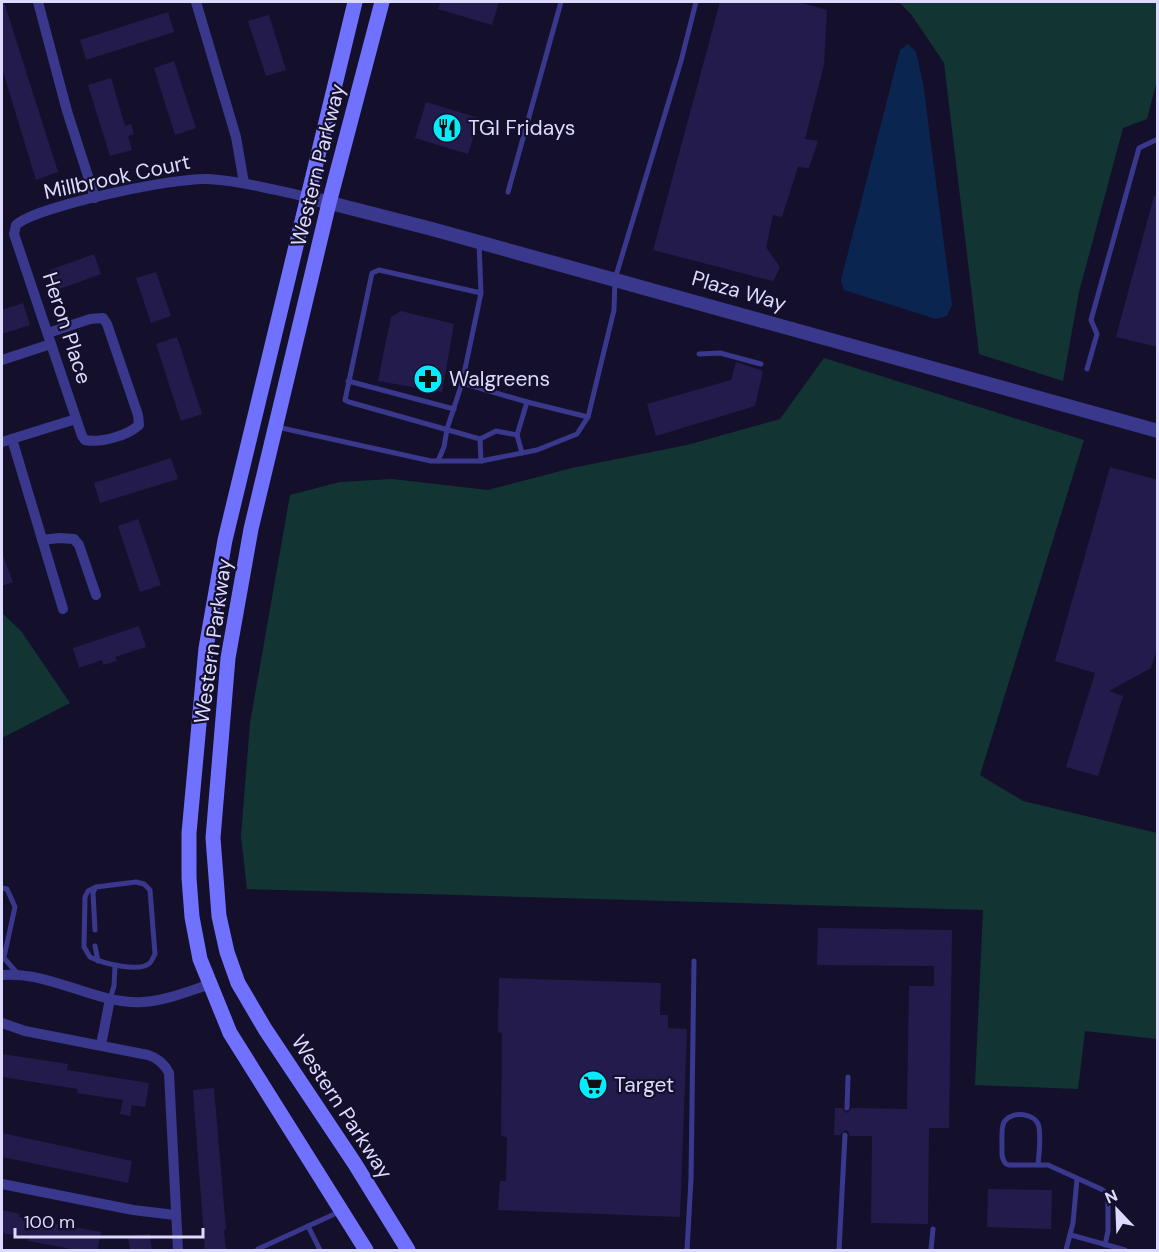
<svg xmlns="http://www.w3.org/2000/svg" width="1159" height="1252" viewBox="0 0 1159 1252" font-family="'DM Sans',sans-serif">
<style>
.green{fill:#123533}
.water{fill:#0a2550}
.building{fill:#241b4d}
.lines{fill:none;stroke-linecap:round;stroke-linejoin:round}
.service{stroke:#39388c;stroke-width:5}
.minor{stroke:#39388c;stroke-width:10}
.tertiary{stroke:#39388c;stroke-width:14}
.secondary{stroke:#7171ff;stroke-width:15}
.labels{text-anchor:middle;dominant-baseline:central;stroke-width:4.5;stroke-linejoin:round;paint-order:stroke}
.poi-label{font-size:21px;fill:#dddaff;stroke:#14102b;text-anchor:start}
.street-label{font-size:21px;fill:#dddaff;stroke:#14102b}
</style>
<rect width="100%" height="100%" fill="#14102b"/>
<g class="green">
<polygon points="899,2 1157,2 1157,80 1147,119 1123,128 1079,292 1063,381 979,354 944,63 911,14"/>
<polygon points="824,358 1084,440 980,775 1023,801 1157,833 1157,1039 1085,1031 1078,1089 975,1085 983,910 247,889 241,836 250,723 290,495 340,482 392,479 488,490 572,468 687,445 780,419"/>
<polygon points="2,613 21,631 70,703 2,738"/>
</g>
<polygon class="water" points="908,44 916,52 923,83 952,305 947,316 936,319 844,290 841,280 900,50"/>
<g class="building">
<polygon points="2,2 4,2 58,172 36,180 2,68"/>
<polygon points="441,2 499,2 492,25 438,9"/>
<polygon points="720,2 798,2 827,10 824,65 805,139 818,141 809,168 798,167 782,217 773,215 766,247 780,267 773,281 653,250"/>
<polygon points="168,12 174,32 86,60 80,40"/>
<polygon points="269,15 286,70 266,76 248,21"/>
<polygon points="174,61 196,128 175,135 154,68"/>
<polygon points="111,78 125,126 131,124 134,134 128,136 132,150 110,156 88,85"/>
<polygon points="426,102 479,118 468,154 415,138"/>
<polygon points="1154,196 1158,196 1158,347 1116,337"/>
<polygon points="94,254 101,274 57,290 50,270"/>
<polygon points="156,272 171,316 151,323 136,278"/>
<polygon points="23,303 30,325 2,334 2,310"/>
<polygon points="401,311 454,324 442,392 378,381 391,317"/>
<polygon points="177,337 202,414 181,421 156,344"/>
<polygon points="736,362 763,371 755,406 656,436 647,404 731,380"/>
<polygon points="171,458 178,479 100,503 94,483"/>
<polygon points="1110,467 1158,480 1158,646 1151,668 1109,691 1123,696 1098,776 1066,767 1095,673 1055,661"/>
<polygon points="138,519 161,585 140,592 118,526"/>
<polygon points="2,553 13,582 2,586"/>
<polygon points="139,626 146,647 115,657 117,661 103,665 102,660 79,668 73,648"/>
<polygon points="818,928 952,930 949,1128 929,1128 928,1224 871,1223 872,1136 850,1136 848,1131 845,1130 840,1135 834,1135 835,1108 842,1108 847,1113 852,1108 907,1109 909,986 934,986 934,966 817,965"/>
<polygon points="499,978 661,983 660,1015 668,1015 668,1028 687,1029 680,1217 498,1210 500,1181 506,1181 507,1137 501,1136 502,1033 498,1032"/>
<polygon points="2,1054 68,1064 67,1070 149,1083 145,1107 132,1105 130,1116 120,1114 123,1100 77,1093 78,1089 2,1077"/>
<polygon points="214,1088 226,1230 224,1230 226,1251 205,1251 193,1090"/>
<polygon points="2,1133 132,1161 128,1183 2,1157"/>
<polygon points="988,1189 1052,1190 1051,1229 987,1227"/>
<polygon points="2,1210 20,1214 19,1217 101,1232 97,1251 82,1251 28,1241 29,1238 2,1233"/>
<polygon points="150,1234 152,1251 130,1251 128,1236"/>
</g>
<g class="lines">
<g class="service">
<polyline points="508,192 561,2"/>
<polyline points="479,243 481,293 379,270 372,273 345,400 349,402 480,439 496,431 517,435 527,402 462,383 481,293"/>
<polyline points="699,354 720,353 761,364"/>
<polyline points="1087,369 1097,334 1091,320 1139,148 1158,139"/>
<polyline points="348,381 454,409"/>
<polyline points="527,402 588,417"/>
<polyline points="277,427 431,461 481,461 537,450 577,434 588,417 614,310 615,279 681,61 696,2"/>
<polyline points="517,435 522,453"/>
<polyline points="480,439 481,461"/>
<polyline points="438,461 444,447 447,429 462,383"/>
<path d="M136,882L144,884L150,890L155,954C154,956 151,962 150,963C139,973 102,963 90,957L84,947L85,897L88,891L96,887Z"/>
<polyline points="2,888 7,889 15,907 4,957"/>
<polyline points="95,930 93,893 95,888"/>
<polyline points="95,946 98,961"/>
<polyline points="3,957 18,974"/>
<polyline points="110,999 114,986 115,966"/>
<polyline points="847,1108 848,1077"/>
<path d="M1038,1165C1039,1153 1041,1139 1039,1127C1036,1113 1012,1110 1004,1122C1001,1128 1002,1139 1002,1146C1002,1153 1001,1158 1006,1164L1009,1165H1048L1101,1189L1108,1194V1231L1105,1245"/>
<polyline points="308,1226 320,1250"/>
<polyline points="1071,1235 1125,1250"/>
<polyline points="258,1249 339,1212"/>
<polyline points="687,1250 691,1179 694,961"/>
<polyline points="839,1250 845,1135"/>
<polyline points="931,1250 933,1229"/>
<polyline points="1066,1250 1073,1223 1077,1179"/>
</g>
<g class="minor">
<polyline points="38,2 67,111 95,198"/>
<polyline points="196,2 236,137 244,183"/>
<path d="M48,333L90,319L103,318L107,324L138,415L139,425C127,436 101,443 85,440L82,436L14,234L16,225C37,206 176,177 208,179C241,181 275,190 307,197"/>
<polyline points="2,360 51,344"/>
<polyline points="12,439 63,609"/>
<polyline points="2,442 76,419"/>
<polyline points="42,540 59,538 74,539 79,545 96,595"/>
<path d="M2,975C51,971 96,1005 143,1002C165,1001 189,991 211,984"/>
<path d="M2,1023L25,1031L148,1055C158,1058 164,1063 169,1073L178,1250"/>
<polyline points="101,1045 110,999"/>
<polyline points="2,1184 133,1210 175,1215"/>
</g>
<polyline class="tertiary" points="307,197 432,229 1158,431"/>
<g class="secondary">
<polyline points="355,2 225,540 206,648 189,833 189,878 192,917 200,959 230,1033 366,1250"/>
<polyline points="382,2 329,203 251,529 228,658 213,838 219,916 227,952 238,983 265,1029 355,1164 408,1250"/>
</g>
</g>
<defs>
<g id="restaurant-disc" transform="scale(1.5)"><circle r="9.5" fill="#06ecff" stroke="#14102b"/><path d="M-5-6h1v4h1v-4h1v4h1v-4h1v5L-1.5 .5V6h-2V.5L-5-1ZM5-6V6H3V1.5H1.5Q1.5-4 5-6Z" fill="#111"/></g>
<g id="pharmacy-disc" transform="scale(1.5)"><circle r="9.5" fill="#06ecff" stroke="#14102b"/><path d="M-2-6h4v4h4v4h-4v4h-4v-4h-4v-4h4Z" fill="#111"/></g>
<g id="supermarket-disc" transform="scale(1.5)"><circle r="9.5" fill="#06ecff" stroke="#14102b"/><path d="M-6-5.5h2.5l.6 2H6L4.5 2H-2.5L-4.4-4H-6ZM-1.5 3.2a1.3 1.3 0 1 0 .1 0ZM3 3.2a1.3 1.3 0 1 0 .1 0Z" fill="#111"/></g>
</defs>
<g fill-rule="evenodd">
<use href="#restaurant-disc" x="447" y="128"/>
<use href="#pharmacy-disc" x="428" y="379"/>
<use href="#supermarket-disc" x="593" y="1085"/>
</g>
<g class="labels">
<g class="poi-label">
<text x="468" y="128">TGI Fridays</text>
<text x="449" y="379">Walgreens</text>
<text x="614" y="1085">Target</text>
</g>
<g class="street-label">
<text transform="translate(318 165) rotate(-76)">Western Parkway</text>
<text transform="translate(117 177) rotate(-12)">Millbrook Court</text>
<text transform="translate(739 291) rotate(16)">Plaza Way</text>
<text transform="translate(67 328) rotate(72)">Heron Place</text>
<text transform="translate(213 641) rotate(-82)">Western Parkway</text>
<text transform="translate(342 1107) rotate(57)">Western Parkway</text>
</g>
</g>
<rect width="1159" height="1252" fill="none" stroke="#dddaff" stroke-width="6"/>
<g transform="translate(1117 1210) rotate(337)" stroke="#14102b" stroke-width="4.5" paint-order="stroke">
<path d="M0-4.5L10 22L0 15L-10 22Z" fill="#dddaff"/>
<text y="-9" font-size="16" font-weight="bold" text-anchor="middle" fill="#dddaff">N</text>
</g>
<path d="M15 1228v9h188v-9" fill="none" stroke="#dddaff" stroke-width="3"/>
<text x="24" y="1228" font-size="18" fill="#dddaff" stroke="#14102b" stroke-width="4.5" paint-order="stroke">100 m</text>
</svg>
